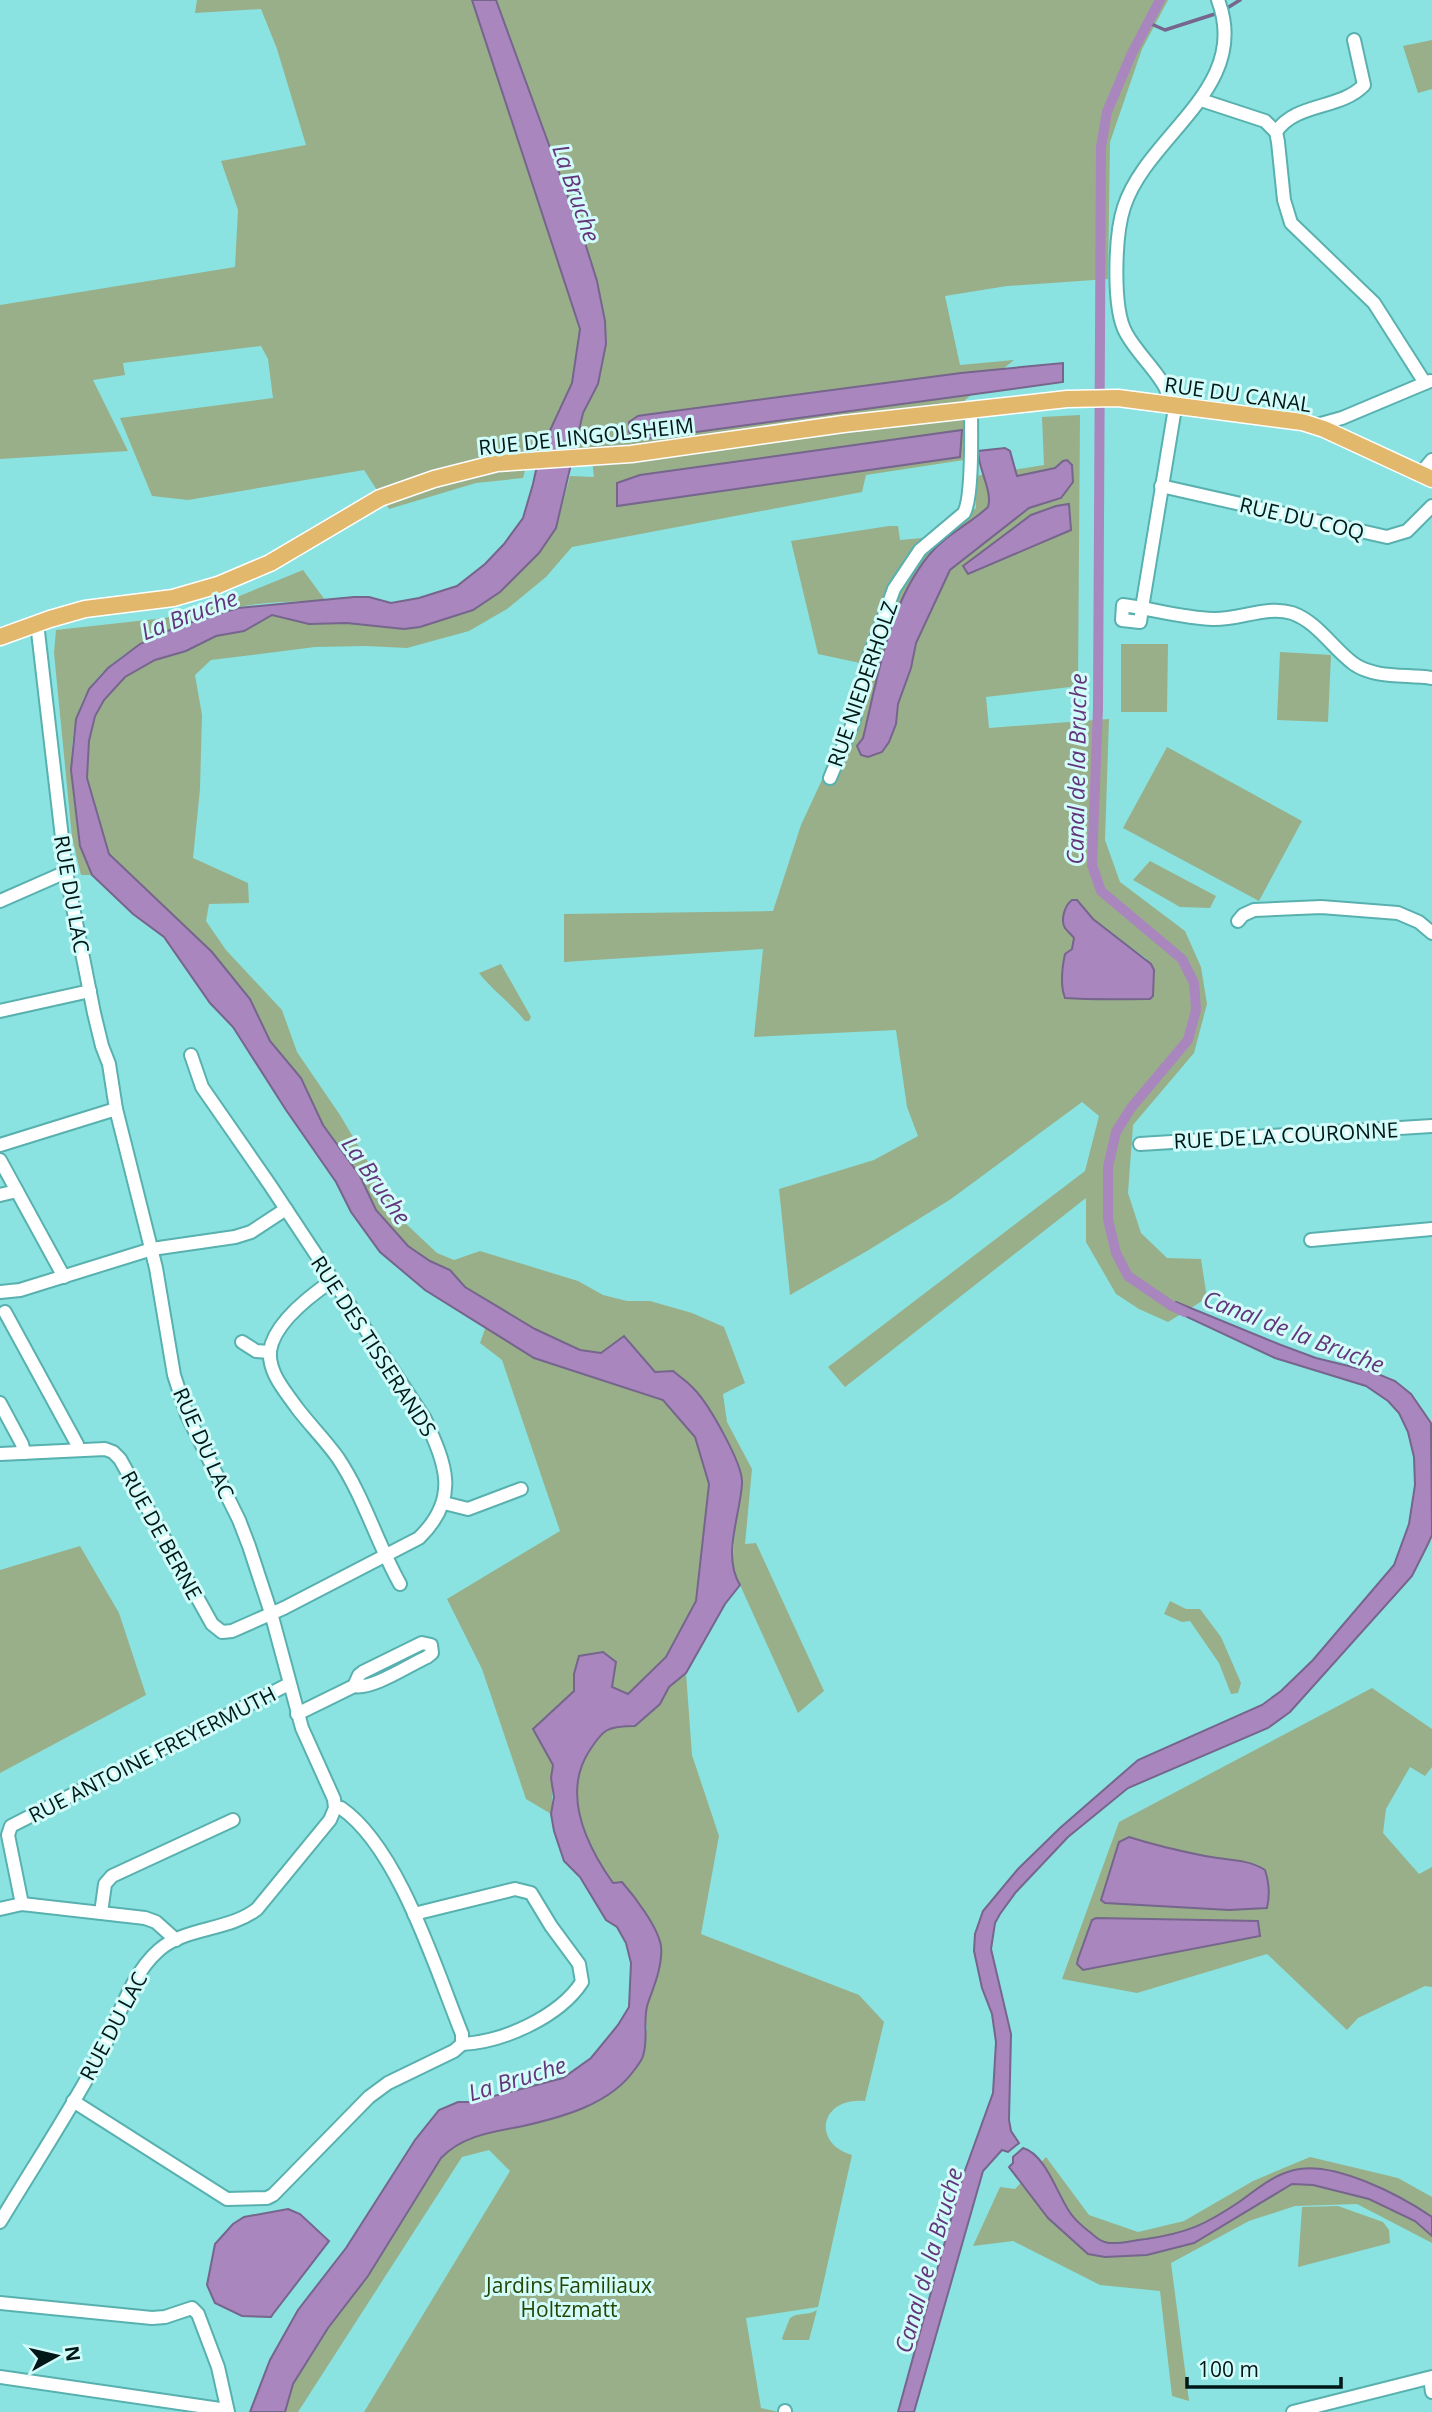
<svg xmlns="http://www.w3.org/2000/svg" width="1432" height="2412" viewBox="0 0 1432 2412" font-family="'Open Sans',sans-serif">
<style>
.green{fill:#99af8a;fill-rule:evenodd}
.water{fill:#a986be;stroke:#76658c;stroke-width:2}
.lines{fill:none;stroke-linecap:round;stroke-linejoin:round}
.stream{stroke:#76658c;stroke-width:3.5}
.canal{stroke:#a986be;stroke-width:10}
.minor-casing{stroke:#58b1af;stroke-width:16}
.major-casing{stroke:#fff;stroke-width:19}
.minor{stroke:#fff;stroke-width:12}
.major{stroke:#e2b86c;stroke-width:16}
.labels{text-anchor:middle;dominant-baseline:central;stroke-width:6;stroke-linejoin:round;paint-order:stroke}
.street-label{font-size:21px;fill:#001817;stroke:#d2fcfa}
.park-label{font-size:21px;fill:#264504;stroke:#d2fcfa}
.water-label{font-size:23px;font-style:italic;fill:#62357a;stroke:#d2fcfa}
</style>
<rect width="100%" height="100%" fill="#8ae3e0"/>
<g class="green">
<polygon points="197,0 1168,0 1142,49 1110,142 1108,279 1007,286 945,296 960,365 1014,360 965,400 964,460 866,475 862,492 572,547 546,577 507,609 469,631 407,648 366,646 315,647 211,660 195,675 202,715 200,789 193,858 248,883 249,903 209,904 206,921 226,950 282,1010 297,1052 340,1115 403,1221 437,1253 454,1260 480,1251 578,1281 603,1295 627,1301 650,1301 692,1313 724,1327 745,1383 723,1394 727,1422 752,1469 745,1544 756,1543 824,1691 798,1713 740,1585 732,1573 739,1466 720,1427 695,1390 673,1371 655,1372 624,1336 601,1353 580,1350 535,1329 465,1287 450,1270 430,1261 408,1246 376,1210 360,1176 323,1125 301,1078 270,1042 250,999 212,952 109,854 87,778 89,741 95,716 104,700 125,677 155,660 186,651 216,636 244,631 272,615 309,624 347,623 404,629 420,627 473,610 500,592 539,553 556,528 570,476 594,477 591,450 530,451 523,478 476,483 389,509 364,470 188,500 152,496 120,418 273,398 268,359 261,346 123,363 125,375 93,380 128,451 0,459 0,305 235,267 238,210 221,161 306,145 277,49 261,9 195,13"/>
<polygon points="1432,40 1432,89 1418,93 1403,46"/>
<path d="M1080,415L1078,686L986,697L989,728L1109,719L1105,840L1120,882L1185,931L1201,967L1207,1004L1194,1053L1133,1125L1128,1193L1141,1233L1167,1258L1201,1259L1207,1298L1168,1322L1139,1309L1116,1294L1086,1242V1198L845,1387L828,1367L1085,1171L1099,1116L1082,1102L951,1199L867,1251L790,1295L779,1189L874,1160L918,1136L907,1107L896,1030L754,1037L763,949L564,962V914L773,911L801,825L841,739L860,663L818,654L791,541L889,526H898L900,540L922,538L949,530L976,508L975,476L1044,465L1042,417ZM1077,901L1093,919L1147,959L1114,1000L1106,997L1097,1000L1063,993L1074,938L1065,928V907Z"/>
<path d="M303,570L325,600C296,602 264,601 235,608C188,620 117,646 89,689C71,717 70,755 73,787C75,820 80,844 92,875H81L72,837L54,653L56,630L165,618L237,597Z"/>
<polygon points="1121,644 1168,644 1167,712 1121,712"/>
<polygon points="1280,652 1331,655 1328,722 1277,720"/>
<polygon points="1167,747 1302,821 1259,901 1123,828"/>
<polygon points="1150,861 1216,896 1210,908 1180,907 1133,880"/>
<path d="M501,964L531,1017L529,1021H525C511,1003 493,991 479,973Z"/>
<path d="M486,1326L534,1358L663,1400L695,1437L709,1484L696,1601L666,1657L628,1694L611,1687L616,1662L603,1652L574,1674V1691L533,1729L553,1765C550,1782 554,1797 551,1814L526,1799L482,1669L447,1599L560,1531L502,1360L480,1343Z"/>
<polygon points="80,1546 119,1613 146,1695 0,1773 0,1570"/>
<polygon points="1170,1601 1186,1609 1200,1609 1221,1637 1241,1683 1238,1693 1231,1694 1219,1663 1190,1621 1182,1622 1164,1614"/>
<path d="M686,1673L692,1755L719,1836L701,1934L859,1995L884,2022L865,2101C819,2097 812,2144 852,2155L818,2307L746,2318L761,2408L779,2412H364L510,2171L489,2150L462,2157L298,2412H285L293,2384L328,2328L368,2276L441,2158L451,2148L470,2139L490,2131L521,2126L647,2030L645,2012L658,1971L661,1945L635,1897L613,1883L595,1858L576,1804V1779L583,1760L600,1733L616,1726H636L660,1704L669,1687Z"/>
<polygon points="1372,1688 1432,1729 1432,1767 1425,1776 1410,1767 1386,1809 1383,1833 1419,1874 1432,1867 1432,1987 1425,1986 1358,2018 1347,2030 1267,1954 1137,1993 1062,1979 1119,1822"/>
<polygon points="1046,2157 1089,2215 1138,2232 1184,2221 1253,2181 1310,2157 1398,2178 1432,2197 1432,2243 1357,2204 1295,2206 1249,2221 1171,2263 1189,2401 1172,2396 1160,2291 1100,2285 1013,2241 973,2246 1000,2187 1015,2189"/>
<polygon points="1338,2206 1383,2222 1389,2230 1390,2243 1298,2267 1302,2207"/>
<path d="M817,2310L809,2340H783L782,2338L790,2318C798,2312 808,2316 817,2310Z"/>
</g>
<g class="water">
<path d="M472,0H496L586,246L597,281L605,321L606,344L598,384L583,413L556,528L539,553L500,592L473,610L420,627L404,629L347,623L309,624L272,615L244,631L216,636L186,651L155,660L125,677L104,700L95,716L89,741L87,778L109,854L212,952L250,999L270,1041L301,1078L323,1125L360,1176L376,1210L408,1246L430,1261L450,1270L465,1287L535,1329L580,1350L601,1353L624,1336L655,1372L673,1371C680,1377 688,1382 694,1389C708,1403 744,1465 742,1484C740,1516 722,1556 740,1585L725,1604L686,1673L669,1687L660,1704L635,1726C607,1726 603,1729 588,1753C562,1796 587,1846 613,1883L622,1882C635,1897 658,1927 661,1946C663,1965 654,1986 648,2003C642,2020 649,2038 643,2056C642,2060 638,2065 635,2069C611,2104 563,2117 523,2126C493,2132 463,2135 441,2158L368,2276L328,2328L293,2384L285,2412H250L270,2360L298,2310L346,2248L415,2140L439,2110L458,2102H471L563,2078L591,2058L618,2025L629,2007L631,1963L626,1943L617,1927L606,1920L580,1877L564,1861L554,1831L551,1814L554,1797L551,1778L553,1765L533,1729L574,1691V1674L579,1656L603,1652L616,1662L612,1687L628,1694L666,1657L696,1601L709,1484L695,1437L663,1400L534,1358L425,1290L380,1252L351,1212L336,1182L286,1110L233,1027L210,1003L164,937L133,914L92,875L80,846L71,770L76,719L89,689L108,668L140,644L176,627L238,608L354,597H369L391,603L419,598L457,586L485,564L504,544L523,518L533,484L540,452L572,383L580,329Z"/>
<polygon points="1063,363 1063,382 645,439 634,438 629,432 629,422 638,416 644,415 961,373"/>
<polygon points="962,430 960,457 617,506 617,483 640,475"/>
<path d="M1005,448L1010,451L1017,476L1055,468L1063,461L1067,460L1072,465L1073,482L1061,498L1029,508L950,570L916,643L911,668L898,704L896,724L889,742L882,752L868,757L861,755L857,746L863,738C878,677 888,605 929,555C945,535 970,524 988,507C993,492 978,468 978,451Z"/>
<polygon points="1069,504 1071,530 968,574 963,566 1031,515 1056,506"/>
<path d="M1072,900H1077L1093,919L1151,964L1154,970L1153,996L1150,999C1121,999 1094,1000 1065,998C1060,985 1062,968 1065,954L1072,949L1074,938C1071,934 1068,932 1065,928C1060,920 1065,905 1072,900Z"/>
<polygon points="1176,1302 1281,1345 1316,1358 1373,1372 1395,1381 1411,1394 1431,1423 1432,1535 1428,1544 1412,1576 1290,1712 1268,1728 1128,1788 1068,1837 1016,1892 1000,1914 995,1923 991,1949 1011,2034 1009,2120 1011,2131 1019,2143 1008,2152 1002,2150 983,2171 914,2412 898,2412 963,2176 993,2093 996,2042 992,2014 982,1988 974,1951 975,1934 983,1911 1018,1869 1060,1828 1138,1760 1262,1705 1281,1691 1313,1660 1394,1565 1409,1524 1415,1485 1414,1457 1408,1432 1399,1413 1388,1401 1366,1386 1275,1358 1170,1309"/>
<path d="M1129,1837C1154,1845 1180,1851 1205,1856C1225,1860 1249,1859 1265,1870C1269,1882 1270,1895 1267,1908L1229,1910L1105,1903L1101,1900L1119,1842Z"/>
<polygon points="1096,1918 1258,1921 1260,1936 1083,1970 1077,1964 1078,1959 1092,1920"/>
<path d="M1023,2148C1045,2154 1057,2193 1069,2211C1074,2219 1083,2227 1091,2233C1097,2238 1101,2242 1109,2243C1122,2244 1134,2240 1146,2239C1187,2233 1205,2225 1239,2202C1256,2190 1273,2175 1294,2170C1333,2160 1400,2195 1432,2217V2236L1415,2221L1369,2199L1313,2185L1292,2184L1194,2243L1147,2255L1105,2257L1088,2254L1048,2218L1009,2167L1013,2163V2157Z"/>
<polygon points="288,2209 300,2214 329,2241 273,2314 271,2317 242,2316 215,2303 207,2285 215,2244 233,2224 244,2217"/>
</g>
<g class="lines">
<g class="stream">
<polyline points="1224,10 1240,0"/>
<polyline points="1149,23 1165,30 1218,13"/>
</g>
<polyline class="canal" points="1160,0 1132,53 1107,112 1101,147 1098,708 1092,865 1101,891 1182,959 1194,983 1196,1010 1188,1040 1131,1108 1116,1132 1108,1167 1108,1219 1116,1253 1128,1276 1172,1306 1185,1312"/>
<g class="minor-casing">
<g id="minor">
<polyline points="1201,100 1265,121 1276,132 1278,142 1284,200 1291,223 1374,303 1425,383"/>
<path d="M1276,132C1296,102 1340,110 1364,85L1354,40"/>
<path d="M1167,405C1167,400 1168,393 1166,389C1158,372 1136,352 1126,333C1112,308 1115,234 1124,207C1147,135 1252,88 1218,0"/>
<path d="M1174,406V414L1142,608L1140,622L1122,620L1123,605C1153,609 1183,618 1213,619C1239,620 1267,605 1292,613C1318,622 1333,649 1354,664C1376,679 1407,674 1432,678"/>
<polyline points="1317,425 1342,418 1430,381"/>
<polyline points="1420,474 1432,460"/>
<polyline points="1161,486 1387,537 1407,531 1432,506"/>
<path d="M830,778L853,723L869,657L894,589L920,550L964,513C973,497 971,431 971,409"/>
<polyline points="0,901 66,872"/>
<polyline points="1238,921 1243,915 1254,910 1321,907 1398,913 1419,922 1432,933"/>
<polyline points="0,1011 90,991"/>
<polyline points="1140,1144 1432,1126"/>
<polyline points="0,1145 116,1109"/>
<polyline points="0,1160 64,1277"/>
<polyline points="0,1195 17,1191"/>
<polyline points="1311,1240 1432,1229"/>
<path d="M333,1280C311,1295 274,1323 270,1351C268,1373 286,1392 297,1408C310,1425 326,1441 338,1458C364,1497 377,1543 400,1584"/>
<polyline points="0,1292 20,1290 152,1249 235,1237 251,1232 286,1209"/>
<polyline points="5,1312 77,1444 78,1450"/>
<polyline points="242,1342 256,1351 270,1352"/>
<polyline points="0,1403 22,1444 24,1453"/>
<path d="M0,1454L105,1449L113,1452L120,1459L212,1624L222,1632L232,1631L284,1608L419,1538C460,1498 446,1465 425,1419L270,1185L202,1087L191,1055"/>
<polyline points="444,1503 468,1509 521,1489"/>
<path d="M297,1714L354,1686L359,1675L363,1672L422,1643L431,1645L432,1653L427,1657C409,1665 372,1690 354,1686"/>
<path d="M335,1808H341C399,1848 436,1970 462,2034V2044"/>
<polyline points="22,1904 8,1835 11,1826 289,1684"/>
<polyline points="0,1909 22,1904 145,1918 156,1922 176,1940"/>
<polyline points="101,1913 105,1884 112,1876 233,1820"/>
<path d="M414,1914L515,1889L531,1893L551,1926L579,1964L582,1982C559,2017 503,2042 462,2044"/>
<polyline points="73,2101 227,2199 267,2198 273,2195 369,2097 388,2083 454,2051 462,2044"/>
<path d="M0,2222C33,2167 69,2113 99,2057C118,2022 129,1976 159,1950C185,1927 229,1931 257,1909L330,1820L335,1808L334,1799L302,1728L271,1613L249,1546L239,1520L187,1415L174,1375L156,1268L116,1109L109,1064L102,1046L94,1013L66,872L37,623"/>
<polyline points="0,2303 152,2318 165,2317 192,2308 198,2314 218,2367 228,2412"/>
<polyline points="0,2377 227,2410"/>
<polyline points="1430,2378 1432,2392"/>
<polyline points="785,2412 785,2411"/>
<polyline points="1293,2412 1432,2377"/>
</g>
</g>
<g class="major-casing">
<polyline id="major" points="0,637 50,619 85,609 173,598 218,585 270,563 380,498 434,479 497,463 631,454 843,424 1067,399 1118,398 1302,422 1324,429 1432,479"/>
</g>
<use href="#minor" class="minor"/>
<use href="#major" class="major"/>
</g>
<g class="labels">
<g class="street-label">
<text transform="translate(1238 394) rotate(8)">RUE DU CANAL</text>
<text transform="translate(586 436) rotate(-6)">RUE DE LINGOLSHEIM</text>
<text transform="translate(1302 518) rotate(13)">RUE DU COQ</text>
<text transform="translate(862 684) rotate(-71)">RUE NIEDERHOLZ</text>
<text transform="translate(72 894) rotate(80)">RUE DU LAC</text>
<text transform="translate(1286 1135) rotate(-3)">RUE DE LA COURONNE</text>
<text transform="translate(374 1346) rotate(57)">RUE DES TISSERANDS</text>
<text transform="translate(204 1443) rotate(66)">RUE DU LAC</text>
<text transform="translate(162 1535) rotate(61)">RUE DE BERNE</text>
<text transform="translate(152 1754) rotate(-27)">RUE ANTOINE FREYERMUTH</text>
<text transform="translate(113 2026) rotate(-62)">RUE DU LAC</text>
</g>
<g class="park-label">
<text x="569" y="2285">Jardins Familiaux<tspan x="569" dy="24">Holtzmatt</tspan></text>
</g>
<g class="water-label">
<text transform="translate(577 193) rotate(71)">La Bruche</text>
<text transform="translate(189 614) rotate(-21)">La Bruche</text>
<text transform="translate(1076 769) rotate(-89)">Canal de la Bruche</text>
<text transform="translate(377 1180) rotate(55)">La Bruche</text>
<text transform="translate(1294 1331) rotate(21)">Canal de la Bruche</text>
<text transform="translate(517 2078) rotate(-17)">La Bruche</text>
<text transform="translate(928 2260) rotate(-74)">Canal de la Bruche</text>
</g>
</g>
<g transform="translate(56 2356) rotate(82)" stroke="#d2fcfa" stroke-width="5" paint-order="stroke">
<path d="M0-5L12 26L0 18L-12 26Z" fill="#001817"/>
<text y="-10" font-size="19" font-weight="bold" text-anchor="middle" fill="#001817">N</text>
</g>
<path d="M1187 2377v10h154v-10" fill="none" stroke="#001817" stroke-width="3.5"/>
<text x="1198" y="2377" font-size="21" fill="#001817" stroke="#d2fcfa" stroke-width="5" paint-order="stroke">100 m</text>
</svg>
